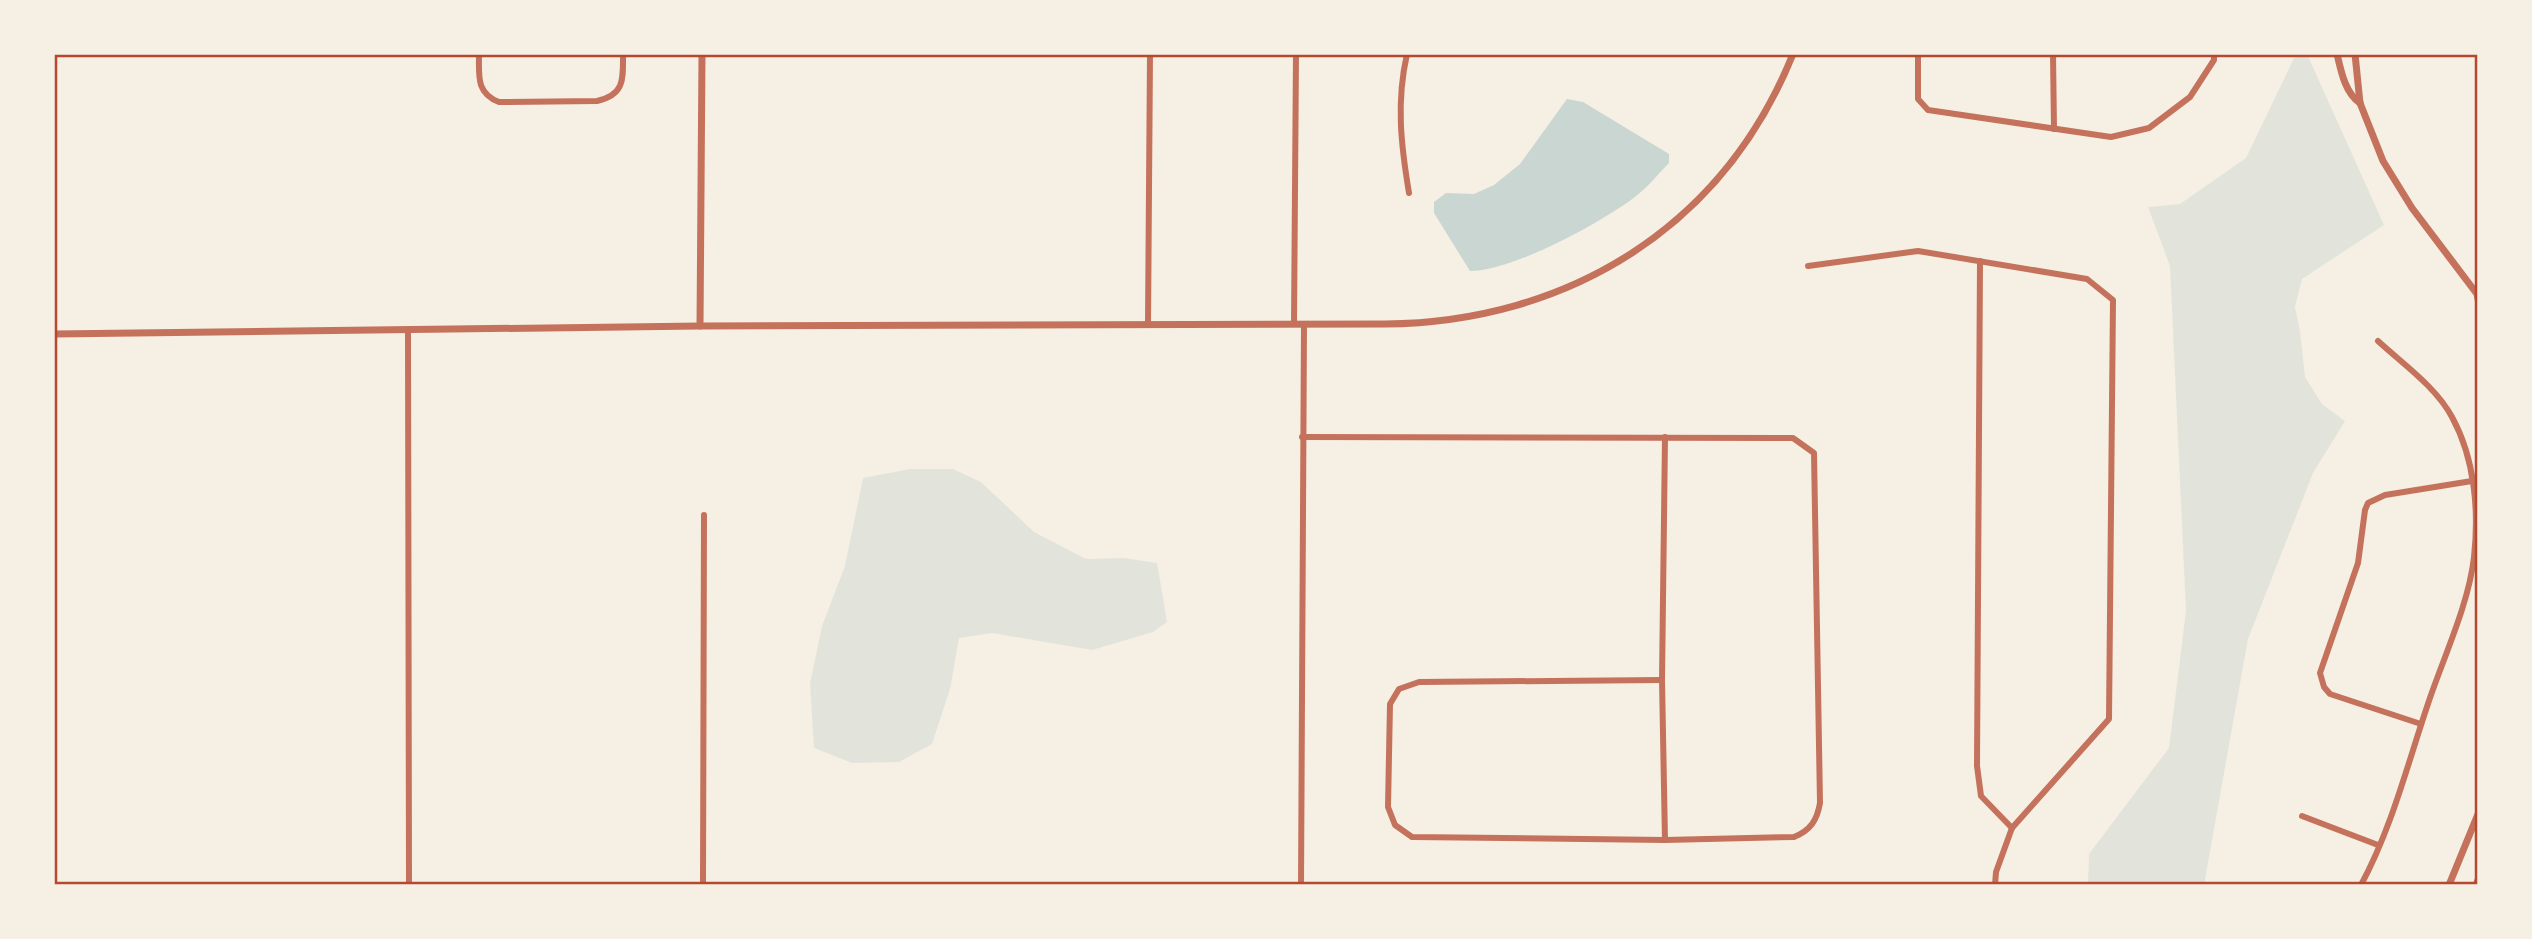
<svg xmlns="http://www.w3.org/2000/svg" width="2532" height="939" viewBox="0 0 2532 939" font-family="'DM Sans',sans-serif">
<style>
.green{fill:#e2e4dc}
.water{fill:#c9d6d2}
.lines{fill:none;stroke-linecap:round;stroke-linejoin:round}
.minor{stroke:#c5725c;stroke-width:6}
.tertiary{stroke:#c5725c;stroke-width:7}
.neatline{fill:none;stroke:#b5482f;stroke-width:2.5}
</style>
<rect width="100%" height="100%" fill="#f6efe4"/>
<g class="green">
<polygon points="2296,54 2307,54 2384,225 2302,279 2295,307 2300,331 2305,377 2322,404 2345,421 2313,473 2248,639 2204,885 2088,885 2089,854 2169,748 2186,611 2170,266 2148,207 2180,204 2246,158"/>
<polygon points="910,469 953,469 981,482 1034,532 1086,559 1124,558 1157,563 1167,622 1153,632 1092,650 992,633 959,638 950,689 932,744 899,762 852,763 814,748 810,684 822,626 845,566 863,478"/>
</g>
<path class="water" d="M1567,99L1583,102L1669,154V163C1658,174 1648,187 1635,197C1600,223 1513,271 1470,271L1434,213V202L1446,193L1474,194L1494,185L1520,164Z"/>
<g class="lines">
<g class="minor">
<path d="M479,54C479,76 476,93 499,102L597,101C625,95 623,79 623,54"/>
<path d="M1407,54C1396,102 1401,145 1409,193"/>
<polyline points="1918,54 1918,99 1928,110 2111,137 2149,128 2190,97 2214,60 2214,54"/>
<polyline points="2053,54 2054,129"/>
<polyline points="1980,261 1977,766 1981,796 2012,828"/>
<polyline points="1808,266 1918,251 2087,279 2113,300 2109,719 2012,828 1996,872 1995,885"/>
<polyline points="1294,324 1296,54"/>
<polyline points="1148,325 1150,54"/>
<polyline points="408,330 409,885"/>
<path d="M1302,437L1793,438L1814,453L1820,803C1817,820 1811,830 1794,837L1665,840L1412,837L1395,825L1388,807L1390,704L1399,689L1419,682L1662,680"/>
<polyline points="1665,437 1662,680 1665,840"/>
<polyline points="2421,724 2330,694 2324,687 2320,673 2358,563 2365,510 2368,503 2385,495 2472,481"/>
<polyline points="2302,816 2378,845"/>
<polyline points="703,885 704,515"/>
<polyline points="1301,885 1304,324"/>
<path d="M2361,885C2393,826 2409,758 2431,695C2446,652 2469,602 2474,557C2479,511 2475,459 2452,417C2436,387 2403,364 2378,341"/>
</g>
<g class="tertiary">
<path d="M2337,54C2341,71 2345,93 2360,103"/>
<polyline points="2355,54 2360,103 2383,161 2412,208 2477,294 2478,299"/>
<polyline points="700,326 702,54"/>
<path d="M54,334L700,326L1385,324C1569,322 1723,227 1793,54"/>
<polyline points="2449,885 2478,814"/>
<polyline points="2476,885 2478,880"/>
</g>
</g>
<rect width="2532" height="939" fill="none" stroke="#f6efe4" stroke-width="112"/>
<rect x="56" y="56" width="2420" height="827" class="neatline"/>
</svg>
